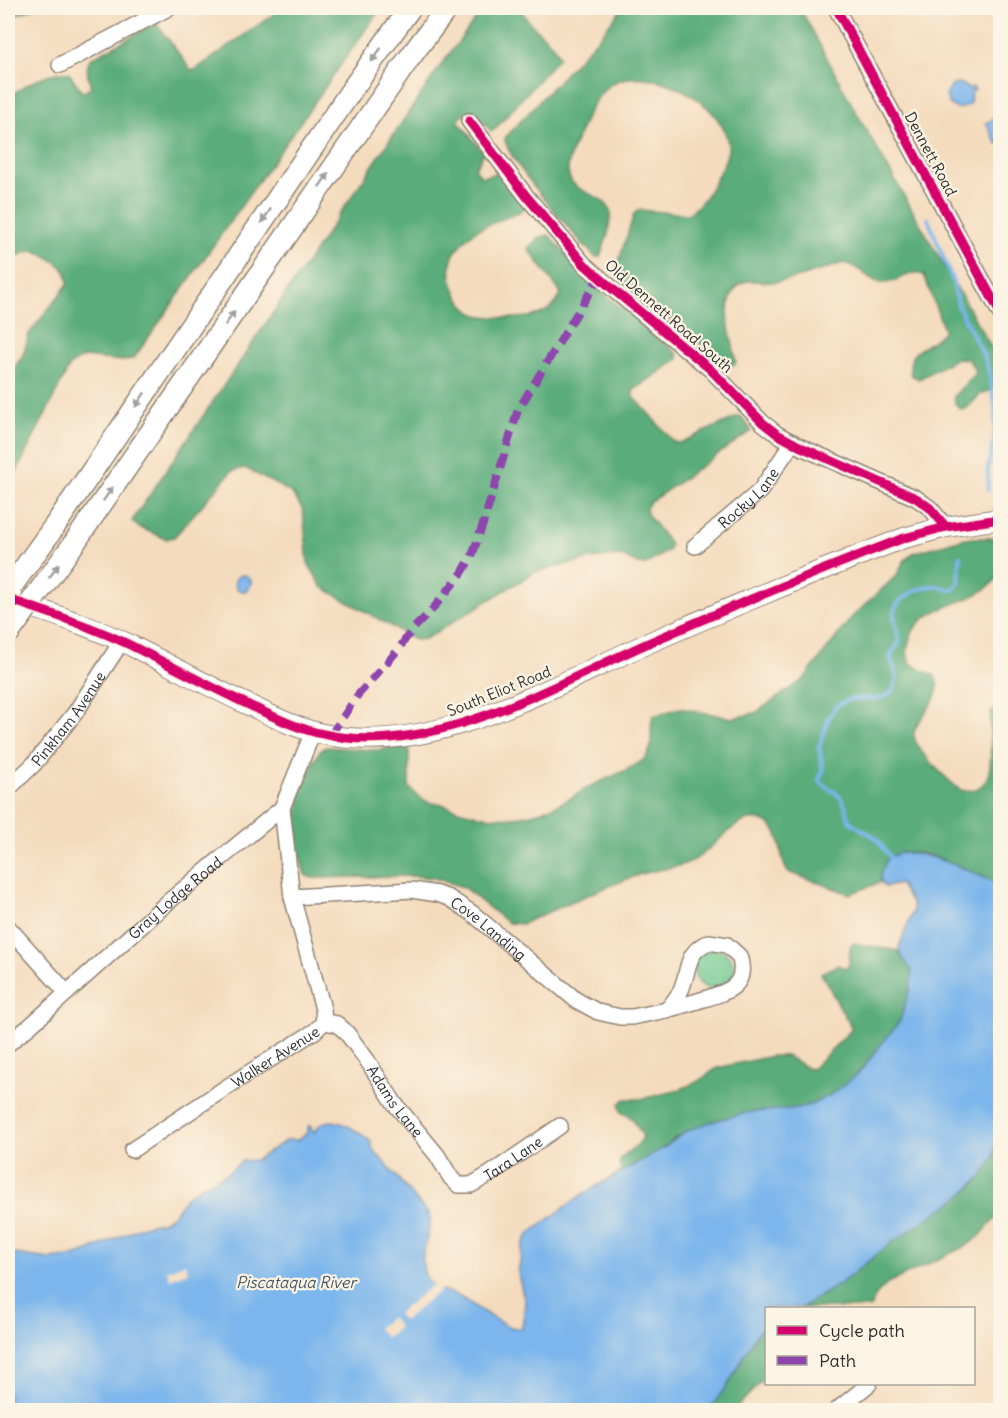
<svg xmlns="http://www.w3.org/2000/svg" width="1008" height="1418" viewBox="0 0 1008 1418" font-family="Delius,sans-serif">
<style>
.green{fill:#6dc88f;stroke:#4c7a5d;stroke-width:1.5}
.forest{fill:#5aac7a;stroke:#426c52;stroke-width:1.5}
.water{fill:#7bb6ec;stroke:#53708c;stroke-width:1.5}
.pier{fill:#f4dbbd}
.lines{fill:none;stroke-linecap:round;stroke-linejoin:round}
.stream{stroke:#7bb6ec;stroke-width:4}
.minor-casing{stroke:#908374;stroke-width:18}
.major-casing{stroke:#908374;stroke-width:22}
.highway-casing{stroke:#908374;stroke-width:24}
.minor{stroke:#fff;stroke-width:15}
.major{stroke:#fff;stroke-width:20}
.highway{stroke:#fff;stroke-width:21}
.highway-bridge-casing{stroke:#908374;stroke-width:24;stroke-linecap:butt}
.highway-bridge{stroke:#fff;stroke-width:21}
.quiet{stroke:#8e44ad;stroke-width:8;stroke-dasharray:15 8;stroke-linecap:butt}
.cycleway-casing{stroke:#fcf5e5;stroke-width:13}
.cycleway{stroke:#d6006c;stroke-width:9}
.oneway{fill:#a0a0a0}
.labels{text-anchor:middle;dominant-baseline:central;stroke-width:4.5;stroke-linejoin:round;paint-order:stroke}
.street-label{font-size:15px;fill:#2b2b2b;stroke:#fcf5e5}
.water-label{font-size:16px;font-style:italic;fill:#435565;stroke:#fcf5e5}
</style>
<rect width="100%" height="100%" fill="#fcf5e5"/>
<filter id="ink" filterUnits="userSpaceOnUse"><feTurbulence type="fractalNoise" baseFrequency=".0167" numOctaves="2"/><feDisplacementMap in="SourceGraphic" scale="12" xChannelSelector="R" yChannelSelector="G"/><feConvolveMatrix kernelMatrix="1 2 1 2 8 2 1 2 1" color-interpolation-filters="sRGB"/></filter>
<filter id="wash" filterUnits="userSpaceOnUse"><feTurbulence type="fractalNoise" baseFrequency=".008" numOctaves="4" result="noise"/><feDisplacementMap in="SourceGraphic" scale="24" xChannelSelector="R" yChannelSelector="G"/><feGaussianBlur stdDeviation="1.35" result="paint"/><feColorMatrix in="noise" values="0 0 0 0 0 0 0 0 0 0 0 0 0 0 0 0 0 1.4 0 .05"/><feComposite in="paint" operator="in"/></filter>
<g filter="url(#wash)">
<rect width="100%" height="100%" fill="#f4dbbd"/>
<circle class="green" cx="714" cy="969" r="20"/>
<g class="forest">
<polygon points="8,8 35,8 8,18"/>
<path d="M282,8H381L134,358L124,361L84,357L70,365L8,489V378L23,355L29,334L68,284C68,272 63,267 54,261C35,247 24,248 8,265V142L18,123L14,116L8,114V96C25,87 49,69 69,73L83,93L91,87C88,77 85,68 90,59L156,23L191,70H195Z"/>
<path d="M484,8H524L523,13C532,31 553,38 559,57L494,130L491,131L474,111H469L459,119V122L484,153L475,168L481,177L499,173L525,203V208C508,221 483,222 468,237C462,243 454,251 452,259C446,276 459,307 475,314C481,317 488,316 493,317C516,319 552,321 561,293L529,250V247L539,238L549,235L593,285L678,354V359L633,391V396L674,442L680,443L739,416L742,417L751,431L649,503L646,509L647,514L670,544L669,550L645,565L638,564L622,556H615L590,559L535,572L425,639L415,640L322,587L308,563L303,510L292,493L245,468L232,471L174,537L166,539L137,526L132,521L438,69Z"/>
<path d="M622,8H800L856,112L1000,363V387L981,394L966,409H960L955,403L954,396L974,375V368L968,359L957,358L919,379L911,375C905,345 931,350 944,330L924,275C906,269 899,284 882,283C869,282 860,265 843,263C820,270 790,283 767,282C759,282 752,279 744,282C735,286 731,294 729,304C725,323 734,344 736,363L730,366L718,358L623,283L617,276L616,270L634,214L639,210L688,214C702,204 708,194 716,179C721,168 729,157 728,145C725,103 654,66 617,81C600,88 588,111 582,127C577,140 567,157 568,171C570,196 605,191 611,213L608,234L600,257H595C579,240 504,157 505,138L601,35Z"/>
<path d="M966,538H1000C1000,551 1004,568 996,579C974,608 920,601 909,641C902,667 917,667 935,676C947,699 912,720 914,736C917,753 947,779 960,790C1005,797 986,737 991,712L1000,707V885C973,873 915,839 888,858L881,875V882L850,894L788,872C777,857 785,833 767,823C739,807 716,849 694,860C680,868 657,869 641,874C600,889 561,906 522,924L508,923L463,887L434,878L413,876L312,878L305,875C290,823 294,797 320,750L326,747L375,750L407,746L409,750V787C415,794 422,801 431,803C436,804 439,803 444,805C489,822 524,823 567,800C577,795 585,788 595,784C607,778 635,768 644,759C656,747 648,730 653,716L680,708L733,718L755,713L804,679L852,617L897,575L904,561L913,553Z"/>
<path d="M853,943L899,951L910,967L912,975L910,989L900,1022L875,1054L851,1081L832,1094L813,1104L798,1108L745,1113L707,1123L675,1138L665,1147L622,1172C612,1151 638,1153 643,1136L632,1118L621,1112L619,1104L625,1099H641L676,1091L697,1082L717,1068L772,1056H787L807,1068L812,1069L851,1030V1027L821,973L837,965L847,968L849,964L850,946Z"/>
<path d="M1000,1123V1213L979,1237L966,1246L888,1283L877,1294L870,1308H801L841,1283L891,1243L972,1187C996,1162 992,1154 1000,1123Z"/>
<polygon points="766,1324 766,1377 734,1410 709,1410 729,1383 755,1336"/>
</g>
<g class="water">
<path d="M960,83L969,89L973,87L975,90L971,92L970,103C963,110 957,110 949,104L946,95L951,86Z"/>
<polygon points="1000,115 1000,143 998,145 986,123"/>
<circle cx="243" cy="583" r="8"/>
<path d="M899,853C937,853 966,870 1000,885V1123L994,1158L982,1176L961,1196L891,1243L841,1283L801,1308H766V1324L755,1336L729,1383L709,1410H8V1253L50,1259L69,1257L86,1252L143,1226L164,1221L174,1214L186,1197L200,1187L226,1174L242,1161L256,1160L287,1140H297L307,1133L309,1125L314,1132C317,1130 318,1126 321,1124C336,1114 361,1133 371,1142L372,1148L430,1216C432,1234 418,1253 424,1271C425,1277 429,1283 434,1286C443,1292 452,1292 460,1297C474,1304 507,1332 522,1328L525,1303L518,1274L523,1244L530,1233L583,1194L665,1147L685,1132L707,1123L745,1113L798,1108L813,1104L832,1094L859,1073L900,1021L910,989L912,971L901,956L899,947L913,910L912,904L900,884L885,887C876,878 883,868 888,858Z"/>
</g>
<g class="pier">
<polygon points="185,1263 188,1272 170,1279 167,1271"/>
<polygon points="435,1283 443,1288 403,1321 397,1314"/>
<polygon points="391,1317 399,1327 386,1338 377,1328"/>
</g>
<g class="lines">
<g class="stream">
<polyline points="928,219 953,282 959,308 984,356 989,372 996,410 994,442 988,468 988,490"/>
<path d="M890,857L876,838L850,822C846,812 846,802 838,795C831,788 823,788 819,779L823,771L819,747L829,717L836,706L850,699H874L884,697L893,691L897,678L890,656L899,643C899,633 894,624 894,614C894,598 921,586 935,586C941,586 947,590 953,590L959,583L960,556"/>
</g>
</g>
</g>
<g filter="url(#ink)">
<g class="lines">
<g class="minor-casing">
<g id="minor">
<polyline points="836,8 1000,313"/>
<polyline points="60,65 168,8"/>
<polyline points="469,121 527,197 584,264 616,292 710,369 763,423 777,434 801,447 916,498 930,508 946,527"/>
<path id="s1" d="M695,546L760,491L793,442"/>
<path id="s2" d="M8,789L34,764L75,713L122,641"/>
<path id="s3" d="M292,897L412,890L437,894L449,898L472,913L576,1000L598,1012L620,1017H632L667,1010"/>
<polyline points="8,927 66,992"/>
<path d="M709,942L727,945L739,956C749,986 727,992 704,999C692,1003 679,1006 667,1010C672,1003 678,997 681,990C690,969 685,952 709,942Z"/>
<path id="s4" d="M324,1022L337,1024L346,1032L367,1060L395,1104L437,1155L451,1178L458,1185H471L490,1174L560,1126"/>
<path id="s5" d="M8,1044L30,1026L168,902L282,808L313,732"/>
<path id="s6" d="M132,1150L236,1081L315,1031L324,1022L323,1009L292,897L282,808"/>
<polyline points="837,1410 869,1384"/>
</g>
</g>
<g class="major-casing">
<path id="major" d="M8,599C49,613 91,626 130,645C170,665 210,687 251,706C274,717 298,729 323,734C433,759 556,683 653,641C736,605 820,570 904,538L946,527L1000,519"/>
</g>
<g class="highway-casing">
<g id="highway">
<polyline points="75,542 408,60 447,8"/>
<polyline points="8,591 54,527 353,88 410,8"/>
</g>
</g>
<use href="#minor" class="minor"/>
<use href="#major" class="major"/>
<use href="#highway" class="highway"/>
<g class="highway-bridge-casing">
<polyline id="highway-bridge" points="8,634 75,542"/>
</g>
<use href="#highway-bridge" class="highway-bridge"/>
<polyline class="quiet" points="330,736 357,696 398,650 411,631 431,611 462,573 472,556 484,521 518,410 599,277"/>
<g class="cycleway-casing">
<g id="cycleway">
<polyline points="836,8 1000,313"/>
<polyline points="469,121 527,197 584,264 616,292 710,369 763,423 777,434 801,447 916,498 930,508 946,527"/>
<path d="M8,599C49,613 91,626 130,645C170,665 210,687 251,706C274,717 298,729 323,734C433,759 556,683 653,641C736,605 820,570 904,538L946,527L1000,519"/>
</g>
</g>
<use href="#cycleway" class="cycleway"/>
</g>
<defs><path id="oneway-solid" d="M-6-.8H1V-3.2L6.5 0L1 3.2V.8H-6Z" transform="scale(1.5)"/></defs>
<g class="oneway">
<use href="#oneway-solid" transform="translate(376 55) rotate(126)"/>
<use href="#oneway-solid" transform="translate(324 180) rotate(-55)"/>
<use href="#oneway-solid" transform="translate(266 216) rotate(124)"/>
<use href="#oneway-solid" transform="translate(230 318) rotate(-55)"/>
<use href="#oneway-solid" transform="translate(140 400) rotate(124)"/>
<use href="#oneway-solid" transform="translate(108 494) rotate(-55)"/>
<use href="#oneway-solid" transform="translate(54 571) rotate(-54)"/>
</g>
</g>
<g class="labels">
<g class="street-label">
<text transform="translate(931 154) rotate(62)">Dennett Road</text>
<text transform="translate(669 316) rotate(41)">Old Dennett Road South</text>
<text stroke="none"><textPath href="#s1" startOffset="72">Rocky Lane</textPath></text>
<text transform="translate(499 691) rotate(-22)">South Eliot Road</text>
<text stroke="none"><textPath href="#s2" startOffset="93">Pinkham Avenue</textPath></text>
<text stroke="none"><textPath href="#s5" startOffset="222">Gray Lodge Road</textPath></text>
<text stroke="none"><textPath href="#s3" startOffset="208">Cove Landing</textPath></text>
<text stroke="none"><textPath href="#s6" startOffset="171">Walker Avenue</textPath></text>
<text stroke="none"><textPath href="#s4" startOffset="110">Adams Lane</textPath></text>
<text stroke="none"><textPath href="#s4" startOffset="278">Tara Lane</textPath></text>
</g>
<g class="water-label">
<text x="296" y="1282">Piscataqua River</text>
</g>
</g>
<rect width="1008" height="1418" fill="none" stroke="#fcf5e5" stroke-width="30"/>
<rect x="765" y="1307" width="210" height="78" fill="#fcf5e5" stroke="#a8a49b" stroke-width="1.5"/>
<rect x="777" y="1326" width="30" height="9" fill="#d6006c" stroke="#a8a49b" stroke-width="1.5"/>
<text x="819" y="1337" font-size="18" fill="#2b2b2b">Cycle path</text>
<rect x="777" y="1356" width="30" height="9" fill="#8e44ad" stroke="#a8a49b" stroke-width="1.5"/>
<text x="819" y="1367" font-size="18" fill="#2b2b2b">Path</text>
</svg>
